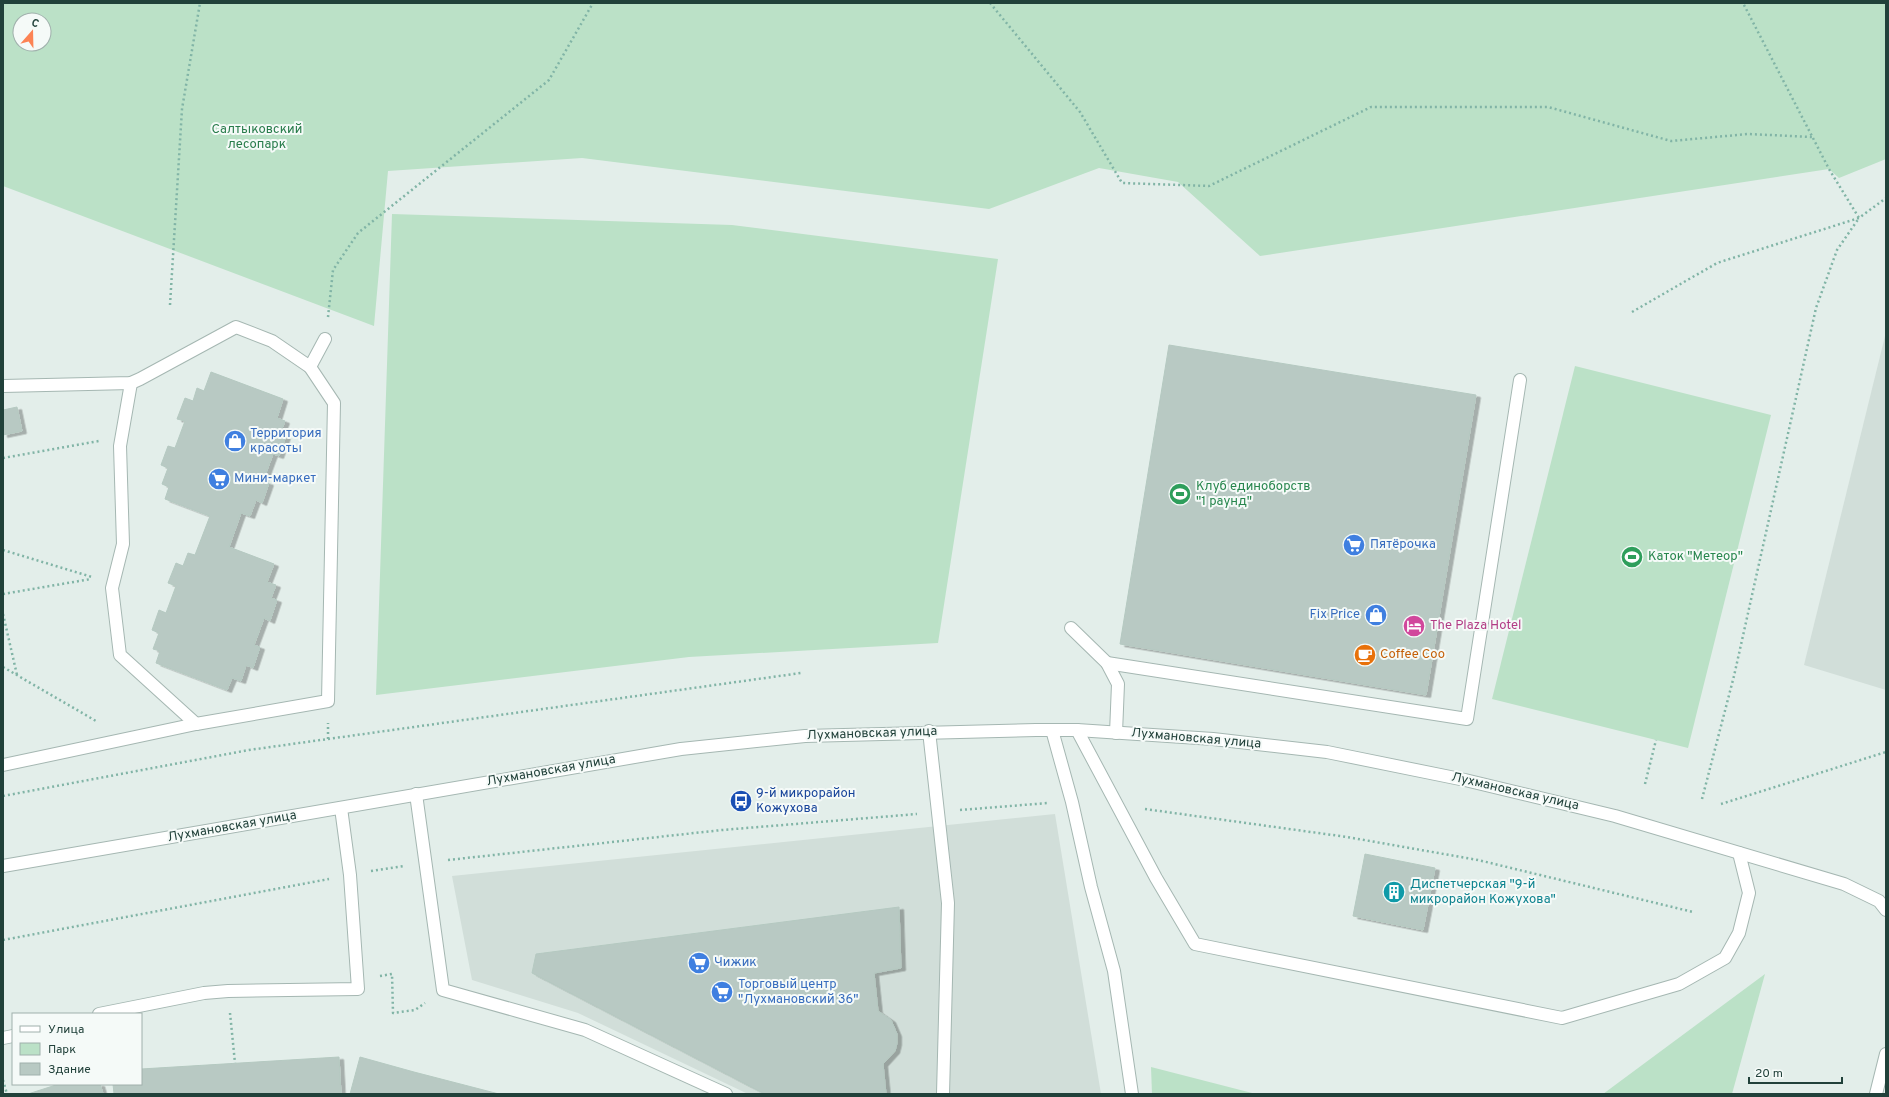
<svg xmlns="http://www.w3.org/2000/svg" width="1889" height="1097" viewBox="0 0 1889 1097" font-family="Overpass,sans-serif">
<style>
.built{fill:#d1ded9}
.green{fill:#bbe1c7;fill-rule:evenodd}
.building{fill:#b8c9c3;stroke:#b5c9c1;filter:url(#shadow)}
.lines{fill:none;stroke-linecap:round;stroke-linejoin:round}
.lane-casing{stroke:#a5b7b2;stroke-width:14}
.street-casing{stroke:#a5b7b2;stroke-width:14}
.path{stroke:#81b4a6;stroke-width:2.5;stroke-dasharray:2 3;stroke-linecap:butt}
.lane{stroke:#fff;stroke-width:12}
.street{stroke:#fff;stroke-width:12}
.labels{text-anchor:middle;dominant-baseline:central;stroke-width:4;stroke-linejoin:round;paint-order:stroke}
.park-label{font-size:13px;fill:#287c4b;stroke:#f5faf8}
.shop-label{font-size:13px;fill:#366cbe;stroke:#f5faf8;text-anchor:start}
.leisure-label{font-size:13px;fill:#27864d;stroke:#f5faf8;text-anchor:start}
.hotel-label{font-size:13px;fill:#b23c85;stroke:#f5faf8;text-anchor:start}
.food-label{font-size:13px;fill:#c56008;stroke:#f5faf8;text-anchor:start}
.street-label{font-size:13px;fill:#21413a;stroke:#f5faf8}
.transit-label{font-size:13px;fill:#164399;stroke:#f5faf8;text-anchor:start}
.culture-label{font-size:13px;fill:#0d838f;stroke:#f5faf8;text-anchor:start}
</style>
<defs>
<filter id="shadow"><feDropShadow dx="4.5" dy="2.5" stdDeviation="0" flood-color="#0004"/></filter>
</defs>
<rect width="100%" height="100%" fill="#e3eeea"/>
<g class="built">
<polygon points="1886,332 1886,690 1804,665"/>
<polygon points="1055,814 1101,1094 748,1094 578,1013 472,980 452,876"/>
</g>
<g class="green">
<path d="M3,3H1886V159L1839,178L1829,169L1260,256L1178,182L1099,168L989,209L582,158L388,171L374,326L3,186ZM20,20H44V44H20Z"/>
<polygon points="392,214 732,225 998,259 938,643 689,657 376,695"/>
<polygon points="1575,366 1771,415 1688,748 1492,699"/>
<polygon points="1765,974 1732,1094 1603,1094"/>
<polygon points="1151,1067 1256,1094 1152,1094"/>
</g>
<g class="building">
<polygon points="1169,345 1476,395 1426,695 1120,644"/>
<polygon points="211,372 283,399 277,418 285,421 280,434 286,436 279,456 273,454 263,481 269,483 262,503 256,500 250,516 241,513 229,547 274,564 267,582 276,585 271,598 277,600 270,621 264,618 254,645 260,647 253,668 246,665 241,681 232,678 227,690 156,663 160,651 153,649 159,633 152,630 159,610 166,613 176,586 168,583 176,563 183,566 188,553 195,555 210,516 165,499 169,487 162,484 168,468 161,465 168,446 175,448 185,421 177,419 185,398 193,401 197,388 204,391"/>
<polygon points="17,407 22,431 3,435 3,410"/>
<polygon points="1365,854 1435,868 1423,930 1353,916"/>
<polygon points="899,907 901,968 874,973 878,1011 891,1020 897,1034 897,1043 895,1051 883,1064 886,1094 765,1094 532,973 536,954"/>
<polygon points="339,1057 341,1094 114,1094 113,1084 141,1084 141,1069"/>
<polygon points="360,1057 414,1072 499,1094 350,1094"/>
<polygon points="59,1084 100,1084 103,1094 28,1094"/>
</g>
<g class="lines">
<g class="lane-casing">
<g id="lane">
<polyline points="131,383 120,446 123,544 112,588 120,655 196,724"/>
<polyline points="3,386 131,383 140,379 236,327 272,341 310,367 325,339"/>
<polyline points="1071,628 1107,663 1118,684 1116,733"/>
<polyline points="1107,663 1467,719 1520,380"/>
<polyline points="1077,730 1156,878 1195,944 1562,1018 1679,984 1725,958 1739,933 1749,893 1739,853"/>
<polyline points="929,731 948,903 943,1094"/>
<polyline points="3,765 196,724 328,701 334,403 310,367"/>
<polyline points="416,794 443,990 585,1030 726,1094"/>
<polyline points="99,1014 204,993 228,991 358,989 350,875 341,808"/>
<polyline points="3,1038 13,1036"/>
</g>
</g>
<g class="street-casing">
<g id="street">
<polyline points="1052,730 1072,802 1091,887 1114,971 1132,1094"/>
<polyline points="3,866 681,749 805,736 1036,730 1077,730 1213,739 1327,752 1465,780 1615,816 1844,884 1879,901 1886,910"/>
<polyline points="1876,1094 1886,1054"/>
</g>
</g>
<g class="path">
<polyline points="990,3 1080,112 1122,183 1209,186 1371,107 1548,107 1671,141 1748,134 1812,137"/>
<polyline points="170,305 182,109 200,3"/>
<polyline points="1632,312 1717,263 1859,218 1886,198"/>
<polyline points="328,317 333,270 358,233 549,80 593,3"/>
<polyline points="3,458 99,441"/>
<polyline points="3,550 92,577"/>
<polyline points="3,594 91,579"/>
<polyline points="3,614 17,675"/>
<polyline points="3,667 96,721"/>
<polyline points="328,739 328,723"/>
<polyline points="1645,784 1656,740"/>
<polyline points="3,796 249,750 801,673"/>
<polyline points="1702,799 1734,676 1816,308 1837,250 1859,218 1829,169 1743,3"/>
<polyline points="1721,804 1886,752"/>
<polyline points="1145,809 1347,837 1478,860 1693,912"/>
<polyline points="960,810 1048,803"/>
<polyline points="448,860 722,830 917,814"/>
<polyline points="371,871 404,866"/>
<polyline points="3,940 329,879"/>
<polyline points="380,976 392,974 393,1013 415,1010 425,1003"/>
<polyline points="230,1013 235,1063"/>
<polyline points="3,1080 7,1094"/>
</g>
<use href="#lane" class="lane"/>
<use href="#street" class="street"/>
</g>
<defs>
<g id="shop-disc" transform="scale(1.15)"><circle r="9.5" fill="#3f7fe0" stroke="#f5faf8"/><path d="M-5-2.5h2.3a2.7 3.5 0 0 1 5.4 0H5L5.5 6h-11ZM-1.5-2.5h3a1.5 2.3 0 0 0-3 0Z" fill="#fff"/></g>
<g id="supermarket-disc" transform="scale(1.15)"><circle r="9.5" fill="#3f7fe0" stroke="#f5faf8"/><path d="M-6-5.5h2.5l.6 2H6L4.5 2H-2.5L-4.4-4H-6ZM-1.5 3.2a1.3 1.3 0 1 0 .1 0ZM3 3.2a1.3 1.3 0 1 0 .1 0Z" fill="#fff"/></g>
<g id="stadium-disc" transform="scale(1.15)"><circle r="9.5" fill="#2e9e5b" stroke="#f5faf8"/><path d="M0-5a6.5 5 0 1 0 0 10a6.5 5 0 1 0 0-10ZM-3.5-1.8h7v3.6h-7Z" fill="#fff"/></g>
<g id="hotel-disc" transform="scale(1.15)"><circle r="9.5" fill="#d1479c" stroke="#f5faf8"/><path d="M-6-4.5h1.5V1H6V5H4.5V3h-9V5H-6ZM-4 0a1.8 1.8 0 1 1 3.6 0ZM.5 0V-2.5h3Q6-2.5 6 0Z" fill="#fff"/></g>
<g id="cafe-disc" transform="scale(1.15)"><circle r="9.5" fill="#e8710a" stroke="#f5faf8"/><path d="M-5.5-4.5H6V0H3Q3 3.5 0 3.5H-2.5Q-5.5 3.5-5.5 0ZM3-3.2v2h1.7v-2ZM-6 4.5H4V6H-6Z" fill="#fff"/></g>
<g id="bus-disc" transform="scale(1.15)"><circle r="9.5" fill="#1a4fb4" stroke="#f5faf8"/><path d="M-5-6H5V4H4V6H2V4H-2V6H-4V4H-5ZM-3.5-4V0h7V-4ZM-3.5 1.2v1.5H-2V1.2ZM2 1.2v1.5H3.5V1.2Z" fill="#fff"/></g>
<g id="building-disc" transform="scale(1.15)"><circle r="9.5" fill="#0f9aa8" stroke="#f5faf8"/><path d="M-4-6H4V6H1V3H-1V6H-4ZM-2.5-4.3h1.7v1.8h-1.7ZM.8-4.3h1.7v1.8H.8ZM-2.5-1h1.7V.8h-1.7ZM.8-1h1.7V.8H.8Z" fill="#fff"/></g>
</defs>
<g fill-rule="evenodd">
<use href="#shop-disc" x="235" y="441"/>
<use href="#supermarket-disc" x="219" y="479"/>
<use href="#stadium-disc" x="1180" y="494"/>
<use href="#supermarket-disc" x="1354" y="545"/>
<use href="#stadium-disc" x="1632" y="557"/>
<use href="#shop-disc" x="1376" y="615"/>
<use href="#hotel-disc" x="1414" y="626"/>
<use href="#cafe-disc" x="1365" y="655"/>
<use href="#bus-disc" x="741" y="801"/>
<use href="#building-disc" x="1394" y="892"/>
<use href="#supermarket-disc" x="699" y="963"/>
<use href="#supermarket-disc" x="722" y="992"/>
</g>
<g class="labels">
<g class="park-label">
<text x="257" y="130">Салтыковский<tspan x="257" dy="15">лесопарк</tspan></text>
</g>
<g class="shop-label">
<text x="250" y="434">Территория<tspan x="250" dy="15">красоты</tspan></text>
<text x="234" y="479">Мини-маркет</text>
<text x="1370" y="545">Пятёрочка</text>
<text x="1360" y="615" text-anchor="end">Fix Price</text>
<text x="714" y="963">Чижик</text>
<text x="738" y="985">Торговый центр<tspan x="738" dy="15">"Лухмановский 36"</tspan></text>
</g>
<g class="leisure-label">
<text x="1196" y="487">Клуб единоборств<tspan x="1196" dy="15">"1 раунд"</tspan></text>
<text x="1648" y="557">Каток "Метеор"</text>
</g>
<g class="hotel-label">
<text x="1430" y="626">The Plaza Hotel</text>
</g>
<g class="food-label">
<text x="1380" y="655">Coffee Coo</text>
</g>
<g class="street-label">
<text transform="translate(872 734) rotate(-2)">Лухмановская улица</text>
<text transform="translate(1196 739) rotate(5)">Лухмановская улица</text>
<text transform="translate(551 771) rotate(-10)">Лухмановская улица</text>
<text transform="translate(1515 792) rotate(13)">Лухмановская улица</text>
<text transform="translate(232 827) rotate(-10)">Лухмановская улица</text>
</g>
<g class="transit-label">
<text x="756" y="794">9-й микрорайон<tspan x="756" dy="15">Кожухова</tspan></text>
</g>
<g class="culture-label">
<text x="1410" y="885">Диспетчерская "9-й<tspan x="1410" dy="15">микрорайон Кожухова"</tspan></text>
</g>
</g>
<rect width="1889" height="1097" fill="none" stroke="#21413a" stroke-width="8"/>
<rect x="12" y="1013" width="130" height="72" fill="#f5faf8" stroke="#a0b0ac"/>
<rect x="20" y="1026" width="20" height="6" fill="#ffffff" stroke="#a0b0ac"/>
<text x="48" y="1033" font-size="12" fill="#21413a">Улица</text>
<rect x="20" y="1043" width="20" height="12" fill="#bbe1c7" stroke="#a0b0ac"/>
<text x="48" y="1053" font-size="12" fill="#21413a">Парк</text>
<rect x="20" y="1063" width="20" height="12" fill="#b8c9c3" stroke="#a0b0ac"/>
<text x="48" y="1073" font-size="12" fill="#21413a">Здание</text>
<g transform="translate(32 32) rotate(20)"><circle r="19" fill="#f5faf8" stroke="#a0b0ac"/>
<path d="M0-3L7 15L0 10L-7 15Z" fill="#fc8354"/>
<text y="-6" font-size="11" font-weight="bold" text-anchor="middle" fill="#21413a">С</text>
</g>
<path d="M1749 1077v6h93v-6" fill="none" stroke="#21413a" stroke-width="2"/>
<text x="1755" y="1077" font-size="12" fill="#21413a" stroke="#f5faf8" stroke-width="3" paint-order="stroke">20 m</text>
</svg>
